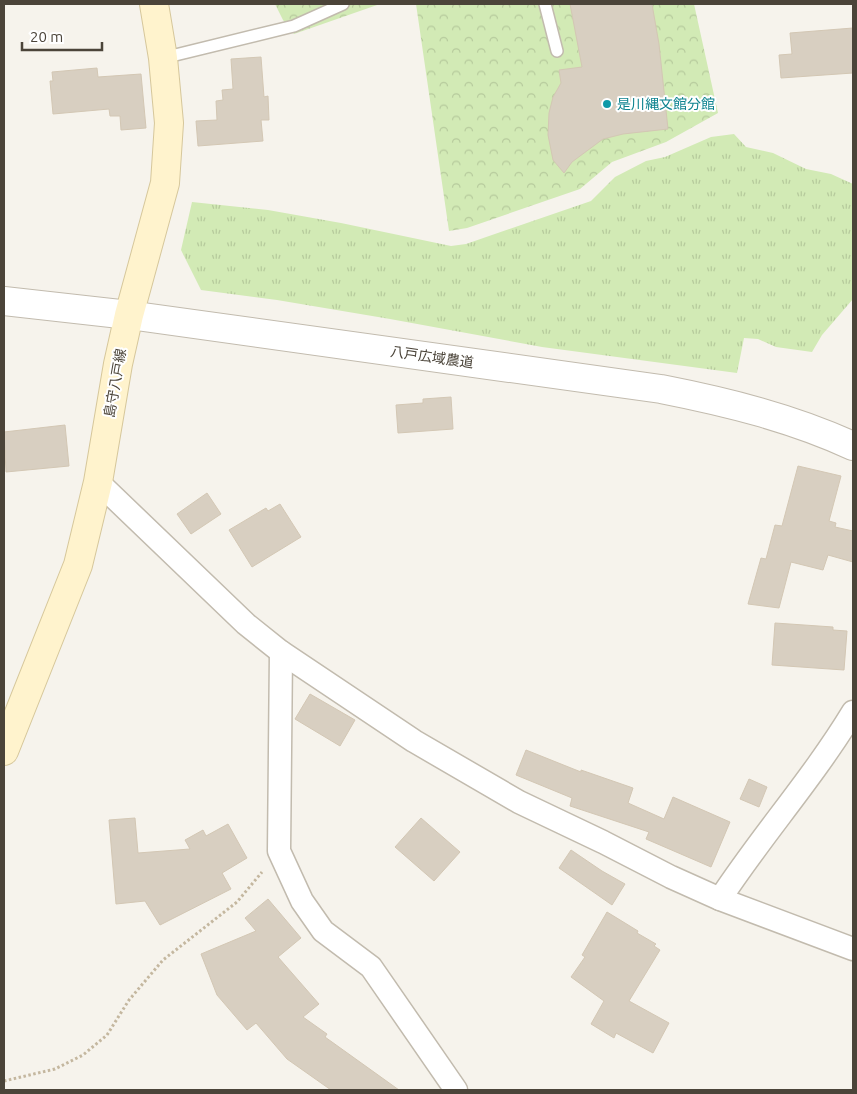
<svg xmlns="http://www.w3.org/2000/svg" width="857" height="1094" viewBox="0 0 857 1094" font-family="Ubuntu,'Noto Sans JP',sans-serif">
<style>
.grass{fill:url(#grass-tufts)}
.forest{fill:url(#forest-crowns)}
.building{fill:#d8cfc1;stroke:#d3c7b4}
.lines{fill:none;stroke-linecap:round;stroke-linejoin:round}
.service-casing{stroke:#c2bbae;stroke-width:14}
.minor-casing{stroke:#c2bbae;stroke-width:25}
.tertiary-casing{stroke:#c2bbae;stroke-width:30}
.secondary-casing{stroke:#d6c79b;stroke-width:30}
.path{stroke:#c4b79f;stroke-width:3;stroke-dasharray:2.5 2.5;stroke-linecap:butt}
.service{stroke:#fff;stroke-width:11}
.minor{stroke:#fff;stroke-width:22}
.tertiary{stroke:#fff;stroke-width:28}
.secondary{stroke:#fff3cd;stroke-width:28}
.culture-dot{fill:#0f9aa8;stroke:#fff;stroke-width:2}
.labels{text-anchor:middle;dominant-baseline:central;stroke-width:4;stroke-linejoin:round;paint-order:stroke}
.culture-label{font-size:14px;fill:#0d838f;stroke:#fff;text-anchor:start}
.street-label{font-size:14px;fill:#4b4439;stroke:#fff}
</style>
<defs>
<pattern id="grass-tufts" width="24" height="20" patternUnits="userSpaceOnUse" patternTransform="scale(1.25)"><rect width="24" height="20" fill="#d2eab5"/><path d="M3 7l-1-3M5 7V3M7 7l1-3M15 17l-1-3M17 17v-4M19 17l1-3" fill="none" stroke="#b6ca9c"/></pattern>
<pattern id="forest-crowns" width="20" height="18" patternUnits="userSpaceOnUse" patternTransform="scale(1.25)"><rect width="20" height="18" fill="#d2eab5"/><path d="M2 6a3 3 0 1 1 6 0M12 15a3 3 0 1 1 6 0" fill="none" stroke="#b6ca9c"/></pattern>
</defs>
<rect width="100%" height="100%" fill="#f6f3ec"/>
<polygon class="grass" points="734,134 746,147 773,153 806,169 831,174 853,184 853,299 822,335 812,352 776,347 758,339 744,338 737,373 542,347 390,319 277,300 201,290 181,250 192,202 268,210 341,223 451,246 466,244 591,201 615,177 646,161 665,157 711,137"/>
<g class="forest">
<polygon points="275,4 380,4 294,34 283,20"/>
<polygon points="416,4 694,4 718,113 666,142 612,162 580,189 467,228 449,231"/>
</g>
<g class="building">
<polygon points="570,4 652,4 659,44 668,129 623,134 603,139 572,162 564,173 553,160 548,135 549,113 553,97 561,83 559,70 582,67"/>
<polygon points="853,28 853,73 781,78 779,55 792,54 790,33"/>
<polygon points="261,57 264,97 268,96 269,120 261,120 263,141 198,146 196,121 217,120 216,101 223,100 222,90 233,89 231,59"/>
<polygon points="97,68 98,77 141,74 146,128 121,130 120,116 110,116 109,109 53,114 50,81 53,81 52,72"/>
<polygon points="451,397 453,429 398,433 396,405 423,403 423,399"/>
<polygon points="65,425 69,466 6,472 4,432"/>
<polygon points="798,466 841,476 829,521 836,523 835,527 853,531 853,562 828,555 823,570 791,562 779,608 748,604 761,558 766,559 775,525 782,526"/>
<polygon points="207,493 221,514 191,534 177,514"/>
<polygon points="280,504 301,537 252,567 229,530 266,508 268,511"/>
<polygon points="775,623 833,627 833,630 847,631 844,670 772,665"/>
<polygon points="310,694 355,720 340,746 295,719"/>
<polygon points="526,750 581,772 581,770 633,788 628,803 664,819 673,797 730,822 711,867 646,839 649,832 570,806 572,798 516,775"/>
<polygon points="749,779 767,787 759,807 740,799"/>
<polygon points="135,818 138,853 190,849 185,840 203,830 206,836 228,824 247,858 222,873 231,889 160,925 145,901 116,904 109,820"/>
<polygon points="421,818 460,852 434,881 395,847"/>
<polygon points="571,850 602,871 625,884 612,905 559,868"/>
<polygon points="268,899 301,938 278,957 319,1004 303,1017 327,1034 325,1037 399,1090 331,1090 287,1059 256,1023 247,1030 217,995 201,954 256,931 245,918"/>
<polygon points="607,912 638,931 637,933 656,944 654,946 660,950 629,1001 669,1023 653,1053 616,1033 614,1038 591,1024 604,1001 571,977 585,957 582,955"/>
</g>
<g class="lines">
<g class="service-casing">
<g id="service">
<polyline points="545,4 557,51"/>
<polyline points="163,58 294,26 343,4"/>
</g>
</g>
<g class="minor-casing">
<g id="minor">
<polyline points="98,482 246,624 281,652 414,741 519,802 603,842 671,877 720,899 853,949"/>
<polyline points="281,652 279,851 302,901 323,931 371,967 456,1090"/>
<path d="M720,899C762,835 813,778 853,712"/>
</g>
</g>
<g class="tertiary-casing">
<path id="tertiary" d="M4,301L129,315L661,389C727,402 792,418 853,446"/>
</g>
<g class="secondary-casing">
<polyline id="secondary" points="4,751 78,565 98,482 118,364 129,315 165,183 169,123 163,58 154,4"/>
</g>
<polyline class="path" points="4,1081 55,1069 83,1055 107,1035 129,1000 163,960 237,902 262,872"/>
<use href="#service" class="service"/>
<use href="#minor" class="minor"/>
<use href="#tertiary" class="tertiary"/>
<use href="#secondary" class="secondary"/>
</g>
<circle class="culture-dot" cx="607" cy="104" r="5"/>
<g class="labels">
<g class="culture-label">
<text x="617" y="104">是川縄文館分館</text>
</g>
<g class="street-label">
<text transform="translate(432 357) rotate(8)">八戸広域農道</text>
<text transform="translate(115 383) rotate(-80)">島守八戸線</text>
</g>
</g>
<rect width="857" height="1094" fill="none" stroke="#4b4439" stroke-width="10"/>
<path d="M22 42v8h80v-8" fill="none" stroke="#4b4439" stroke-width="2.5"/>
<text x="30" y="42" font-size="15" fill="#4b4439" stroke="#ffffff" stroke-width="4" paint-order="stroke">20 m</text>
</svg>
